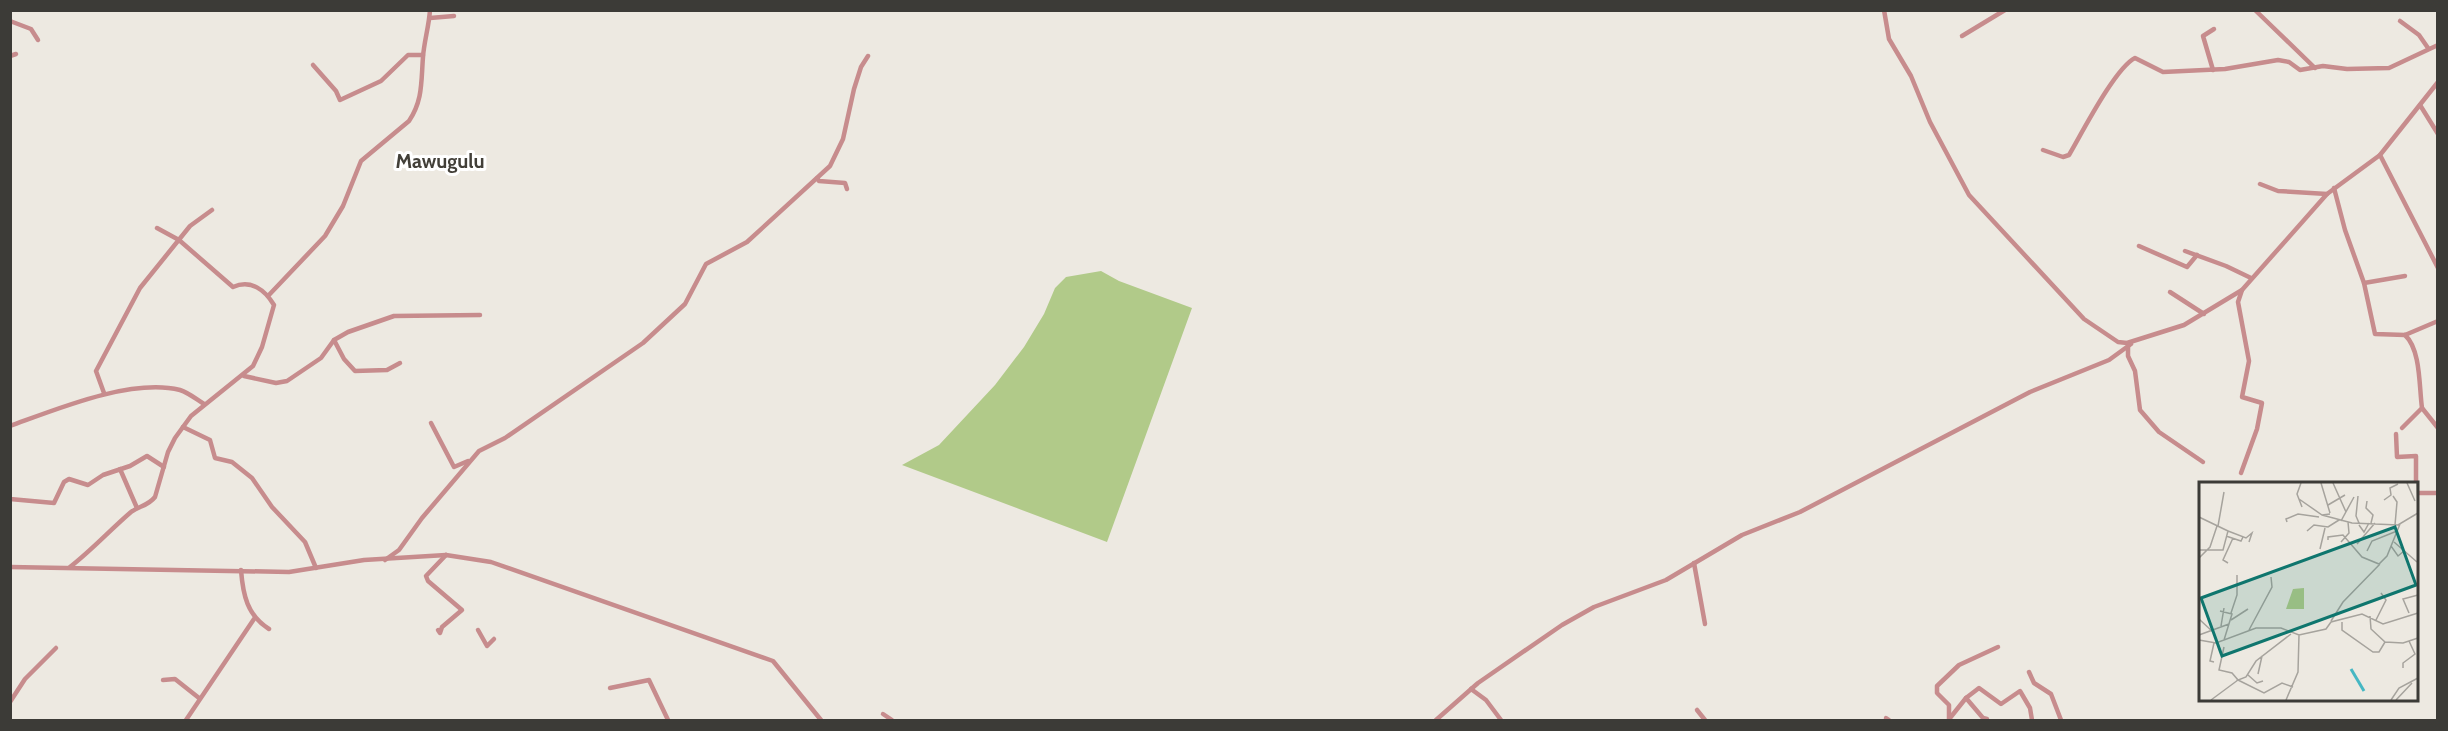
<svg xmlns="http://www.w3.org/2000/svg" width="2448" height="731" viewBox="0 0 2448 731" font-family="Cabin,sans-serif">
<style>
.green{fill:#b1ca89}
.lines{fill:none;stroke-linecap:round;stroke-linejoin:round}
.street{stroke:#c78c8d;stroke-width:4.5}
.labels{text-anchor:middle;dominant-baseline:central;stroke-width:6;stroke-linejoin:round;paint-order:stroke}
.quarter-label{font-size:20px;font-weight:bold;fill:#423f38;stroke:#fff}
.inset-river{fill:none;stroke:#46b7c3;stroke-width:3}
.inset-road{fill:none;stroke:#a6a39d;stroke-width:1.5}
.view{fill:#0f766e;fill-opacity:0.15;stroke:#0f766e;stroke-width:3}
.inset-edge{fill:none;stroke:#3c3b37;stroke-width:3}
</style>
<rect width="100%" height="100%" fill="#ede9e1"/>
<polygon class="green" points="1101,271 1119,281 1192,308 1107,542 902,465 939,445 995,385 1024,347 1044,314 1055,288 1066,277"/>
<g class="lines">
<g class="street">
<polyline points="1884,10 1889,39 1911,76 1930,122 1969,195 2084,319 2118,342 2127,343 2184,325 2242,290 2327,194 2380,155 2438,82"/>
<polyline points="2255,10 2315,68"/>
<polyline points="430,18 454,16"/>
<polyline points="10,21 31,29 38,40"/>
<polyline points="2400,21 2419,35 2428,48"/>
<polyline points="1962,36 2005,10"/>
<polyline points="10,56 16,54"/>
<polyline points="313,65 336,91 340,100 381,81 408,55 423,55"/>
<polyline points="2213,70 2203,36 2214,29"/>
<polyline points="2420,105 2438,134"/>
<path d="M2043,150L2063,157L2069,155C2082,133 2115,68 2135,58L2163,72L2225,69L2278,60L2289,62L2300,70L2323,66L2347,69L2389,68L2438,45"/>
<polyline points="2380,155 2438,268"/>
<polyline points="817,178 819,181 845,183 847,189"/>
<polyline points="2260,184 2278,191 2327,194"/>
<polyline points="2334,188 2345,230 2364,283 2375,334 2405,335 2438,321"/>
<polyline points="2139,246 2187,267 2197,255"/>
<polyline points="2185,251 2226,266 2251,278"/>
<polyline points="2364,283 2405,276"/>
<polyline points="2170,292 2204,314"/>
<path d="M268,296L325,236L343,206L361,161L409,121C423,100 421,82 423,57C424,42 429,26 430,10"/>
<polyline points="334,340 344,359 355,371 387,370 400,363"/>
<polyline points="2128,346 2128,356 2135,371 2140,410 2159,432 2203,462"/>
<polyline points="244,376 276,383 287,381 321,358 334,340 348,332 394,316 480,315"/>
<polyline points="104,393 96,371 140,288 190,226 212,210"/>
<polyline points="2422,408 2438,428"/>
<polyline points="431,423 454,467 468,461"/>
<path d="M10,426C57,409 131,378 180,390C189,393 196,399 204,404"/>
<polyline points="183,427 210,440 215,458 232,462 252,478 272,507 305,542 316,568"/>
<path d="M2402,428L2422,408C2419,387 2421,350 2405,335"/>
<polyline points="2396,434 2397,457 2416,456 2416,484"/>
<polyline points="120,469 137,508"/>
<polyline points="2241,473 2257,429 2262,403 2242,397 2249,361 2238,302 2242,290"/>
<polyline points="2416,493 2438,493"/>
<polyline points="10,499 54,503 64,482 69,479 88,485 103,475 130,466 147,456 164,467"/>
<polyline points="385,560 399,550 422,518 479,451 505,438 643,343 685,304 706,264 747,242 830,166 843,139 854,89 861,67 868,56"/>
<polyline points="1694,563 1705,624"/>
<polyline points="10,567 289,572 364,560 446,555 491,562 773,661 821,720"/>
<path d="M70,567C92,550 110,530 131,512C139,506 148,506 155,497L168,452L175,438L191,416L253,366L262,347L274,305C265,290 251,279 233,287L179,240L157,228"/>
<path d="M241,570C243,595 247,615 269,629"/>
<polyline points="438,630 440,633 442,627 462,610 428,581 426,576 446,555"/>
<polyline points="478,630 487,646 494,639"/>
<polyline points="2029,672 2034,683 2051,694 2061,720"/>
<polyline points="163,680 175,679 199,698"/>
<polyline points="610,688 649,680 668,720"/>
<polyline points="1471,689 1486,700 1501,720"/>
<polyline points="1966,698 1979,688 2001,704 2020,691 2030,708 2032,720"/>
<polyline points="10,702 25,679 56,648"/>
<polyline points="1697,710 1705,720"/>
<polyline points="883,714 892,720"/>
<polyline points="1886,718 1889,720"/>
<polyline points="1950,718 1966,698 1983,718 1987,719"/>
<polyline points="186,720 254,619"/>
<polyline points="1436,720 1478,683 1562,625 1594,607 1666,580 1742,535 1800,512 2030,392 2109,360 2131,344"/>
<polyline points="1949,720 1949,705 1937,693 1937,686 1959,665 1998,647"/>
</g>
</g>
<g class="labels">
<g class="quarter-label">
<text x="440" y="161">Mawugulu</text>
</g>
</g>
<g transform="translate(2199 482)">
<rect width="219" height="219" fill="#ede9e1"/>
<path d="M105,106V127H87L94,107Z" fill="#b1ca89"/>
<path class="inset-river" d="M152,187L165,209"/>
<path class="inset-road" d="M102,1L98,12L103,25M122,1L131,31M134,1L147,30M208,1L216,19M218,1L219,28M159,14L157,34L160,41M194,14L198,20L196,43M100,17L123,33L131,32M185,18L192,13L191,6L199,2M168,19L167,26L174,33L172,41M129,23L146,13M123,33L153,41L199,43L219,31M0,35L29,49L24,68H0M142,39L155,15M88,40L87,37L99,32L120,35M160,43L165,50L170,41M19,44L25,10M29,49L47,56L53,51L50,60M108,49L115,43L129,45L140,38M27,54L42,59L44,55M129,58V55L144,53L163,75L180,82L188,74L201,42M142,60L150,51L149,40M195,60L218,80M158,62L176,41M192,64L199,74L205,69M121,67L126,46M168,69L173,59L198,49M0,76L11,65L18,44M29,81L24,78L34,56M21,129L33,132L25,158M32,131L38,113V93M210,131L204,117L219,113M171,134L172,147L186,160L204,161L219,156M0,137L14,150M32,138L49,127M177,138L187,118L182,111M132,139L144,120L181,82M143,140V148L174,170H180L186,160M22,144L25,126M50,148L73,105L72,95M92,152L57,179L47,195L39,198L65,211L83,201L94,205M0,153L30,142M0,158L17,161L57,146H82L100,153L127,147L132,140L163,132L184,142L219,131M15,161L11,179L15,180M204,186V181L216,172L210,159M59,192L63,174M49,193L58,201L64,199M12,218L39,198L33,191L20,188L25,165M87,218L99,190L100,153M192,218L200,206L219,196M197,218L213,201"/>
<path class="view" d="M196,45L217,103L23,174L2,116Z"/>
<rect width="219" height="219" class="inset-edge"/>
</g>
<rect width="2448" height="731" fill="none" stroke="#3c3b37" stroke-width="24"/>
</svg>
